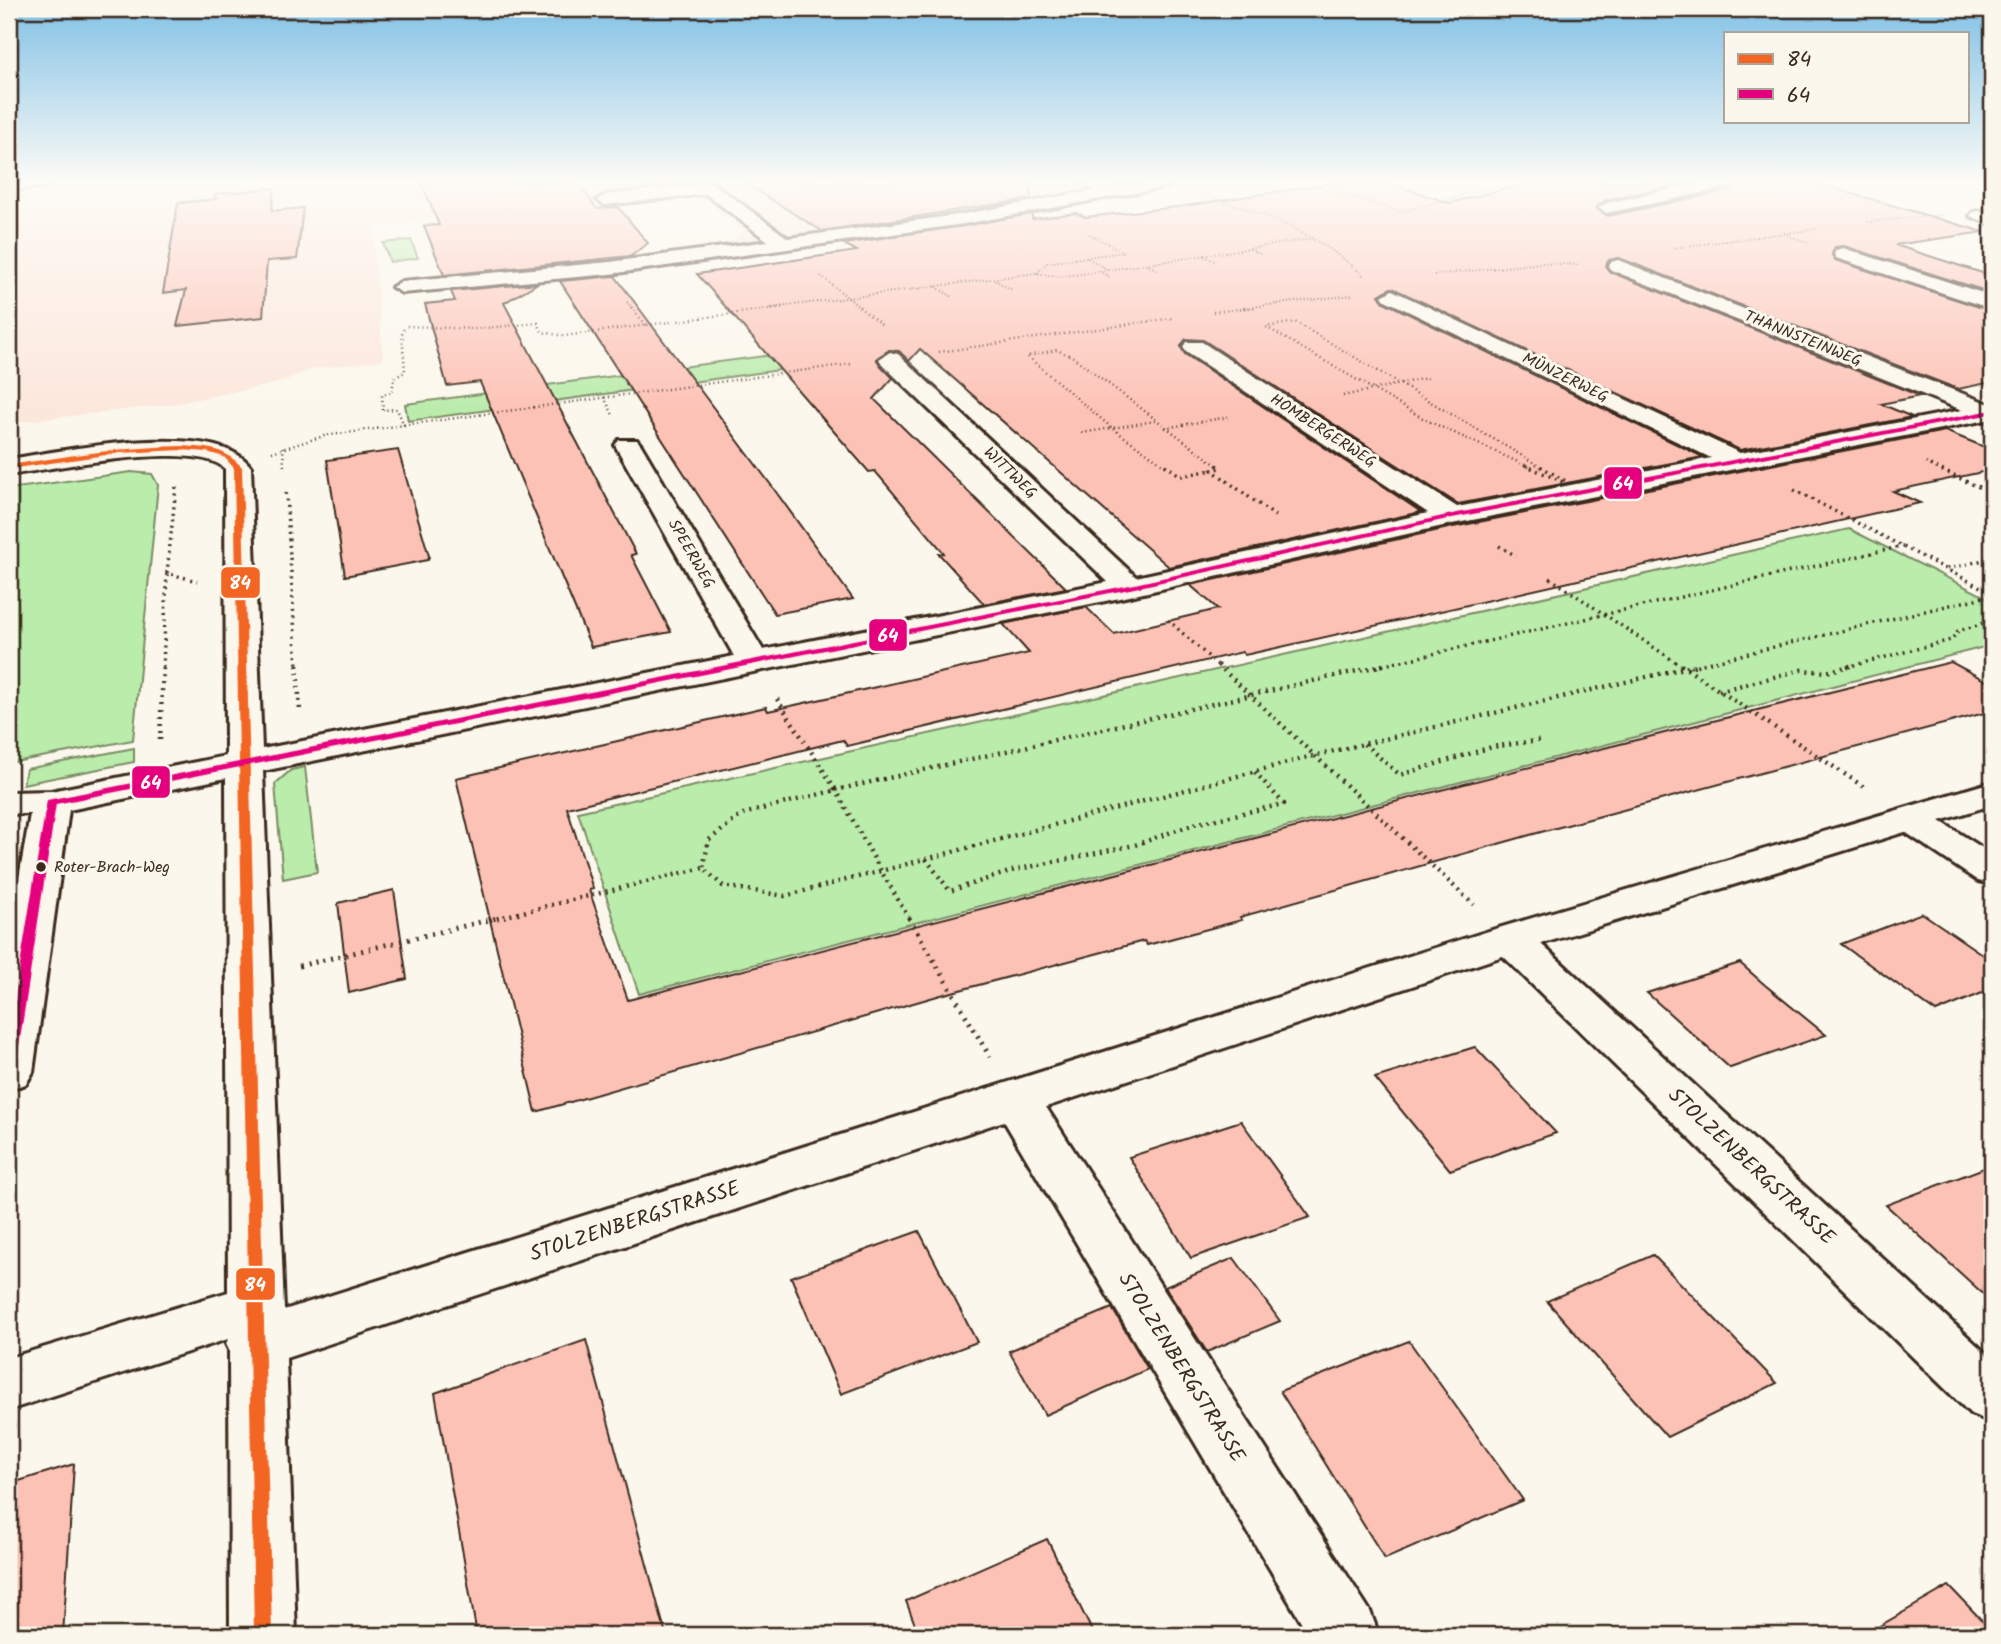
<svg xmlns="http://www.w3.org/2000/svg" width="2001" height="1644" viewBox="0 0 2001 1644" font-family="Kalam,sans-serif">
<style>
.built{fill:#fce7dc}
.green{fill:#baecab;stroke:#7a8b64;stroke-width:2}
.building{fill:#fdc2b6;stroke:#3b2a1e;stroke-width:2}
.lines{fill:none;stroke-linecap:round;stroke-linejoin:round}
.minor-casing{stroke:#3b2a1e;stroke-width:6}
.path-far4{stroke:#3b2a1e;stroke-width:2;stroke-dasharray:1 2.5;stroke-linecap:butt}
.path-far3{stroke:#3b2a1e;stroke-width:2.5;stroke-dasharray:1 3.5;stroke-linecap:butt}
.path-far2{stroke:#3b2a1e;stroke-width:3.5;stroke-dasharray:2 4.5;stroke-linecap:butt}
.path-far1{stroke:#3b2a1e;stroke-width:4.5;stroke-dasharray:2 5;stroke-linecap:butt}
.path{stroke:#3b2a1e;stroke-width:5;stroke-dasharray:2 6;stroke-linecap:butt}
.minor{fill:#fbf7ec;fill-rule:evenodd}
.bus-1-casing{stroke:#fbf7ec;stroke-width:6}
.bus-2-casing{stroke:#fbf7ec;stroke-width:6}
.bus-1{fill:#f26522;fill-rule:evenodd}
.bus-2{fill:#e5007d;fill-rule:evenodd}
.bus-dot{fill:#3b2a1e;stroke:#fbf7ec;stroke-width:2.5}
.labels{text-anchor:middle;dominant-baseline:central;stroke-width:6;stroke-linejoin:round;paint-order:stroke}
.far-street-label{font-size:16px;fill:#3b2a1e;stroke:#fbf7ec}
.bus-label{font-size:16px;fill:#3b2a1e;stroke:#fbf7ec;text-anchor:start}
.near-street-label{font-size:21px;fill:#3b2a1e;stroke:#fbf7ec}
.line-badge{stroke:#fbf7ec;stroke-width:2.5}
.badge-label{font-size:19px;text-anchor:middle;font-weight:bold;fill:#fff}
</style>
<rect width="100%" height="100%" fill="#fbf7ec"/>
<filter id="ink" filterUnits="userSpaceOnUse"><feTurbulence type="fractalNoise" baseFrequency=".0143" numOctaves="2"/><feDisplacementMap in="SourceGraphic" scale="14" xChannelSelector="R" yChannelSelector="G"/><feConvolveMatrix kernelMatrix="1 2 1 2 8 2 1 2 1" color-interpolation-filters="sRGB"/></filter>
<g filter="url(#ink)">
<polygon class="built" points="173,182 1139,182 954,216 725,248 742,230 693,192 373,225 383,360 312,369 278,383 167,405 9,423 9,195"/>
<g class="green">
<polygon points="411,240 418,258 390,262 383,243"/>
<polygon points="869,342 860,359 408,421 405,404"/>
<polygon points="131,472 152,474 158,485 133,740 9,763 9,489"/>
<polygon points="1849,529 1992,600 1992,645 639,994 578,812"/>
<polygon points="134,748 134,762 23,784 26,769"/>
<polygon points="305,767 317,872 283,879 275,784 291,770"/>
</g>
<g class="building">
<polygon points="421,182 577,182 597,209 618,207 648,243 631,256 444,275 424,226 439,225"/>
<polygon points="743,182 1030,182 1031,199 822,231"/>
<polygon points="1340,182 1387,182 1449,203 1531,182 1689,182 1606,200 1596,207 1608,216 1731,190 1741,182 1812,182 1984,232 1895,245 1992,276 1992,293 1844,246 1835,247 1832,255 1835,260 1992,311 1992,382 1958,389 1619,258 1609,260 1605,266 1610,272 1920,396 1881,404 1912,417 1740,450 1391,288 1379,295 1384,302 1703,457 1458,504 1203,340 1186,339 1181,346 1185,354 1421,512 1169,567 920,349 909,361 899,351 889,350 877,360 893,378 874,399 1066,588 984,604 939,554 944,553 875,471 869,472 697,274 857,251 844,244 1032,214 1032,219 1076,213 1085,217 1178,207"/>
<polygon points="274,188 272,211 303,208 297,259 267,261 263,317 177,326 186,290 163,293 178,203 216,199 215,194"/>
<polygon points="615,276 771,485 853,599 775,614 560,281"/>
<polygon points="538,283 504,303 636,554 631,555 671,632 591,647 480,382 447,386 425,304 455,301 451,291"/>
<polygon points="1945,431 1992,450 1992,470 1893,491 1920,503 1245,655 1242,652 847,746 843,740 567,808 593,889 589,890 628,1000 1600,749 1951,662 1992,684 1992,711 1530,835 1240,917 1242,920 1147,945 1144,941 941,995 536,1112 456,778 766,707 768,711 1029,653 1003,624 1086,607 1114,634 1218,609 1190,585 1453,527"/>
<polygon points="398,450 429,556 428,560 345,576 327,460"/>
<polygon points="394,890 407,979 349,993 338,903"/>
<polygon points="1922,913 1992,961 1992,989 1936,1012 1841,944"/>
<polygon points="1740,963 1765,985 1826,1035 1730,1068 1647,993"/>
<polygon points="1475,1047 1556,1133 1450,1170 1375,1078"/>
<polygon points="1241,1121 1310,1217 1191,1258 1129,1157"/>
<polygon points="1992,1165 1992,1302 1886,1205"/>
<polygon points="919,1231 977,1342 841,1394 791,1277"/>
<polygon points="1653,1255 1777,1383 1667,1437 1547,1301"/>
<polygon points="1234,1258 1280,1321 1207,1352 1165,1287"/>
<polygon points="1112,1308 1148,1369 1045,1415 1009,1351"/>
<polygon points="586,1340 666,1635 477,1635 435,1393"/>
<polygon points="1409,1341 1523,1500 1385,1559 1280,1391"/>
<polygon points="74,1464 63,1635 9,1635 9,1484"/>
<polygon points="1047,1539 1094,1635 919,1635 906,1601"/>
<polygon points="1949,1586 1992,1631 1992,1635 1864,1635"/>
</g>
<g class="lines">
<g class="minor-casing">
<g id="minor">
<polygon points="9,182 53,182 45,187 9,190"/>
<polygon points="692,182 711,182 788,238 964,214 1095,190 1079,182 1117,186 1174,182 1166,187 964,224 610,274 402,293 392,287 402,281 610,262 768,241 706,194 605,205 597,200 605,195 694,185"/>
<polygon points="1704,182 1738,182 1730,187 1607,213 1598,208 1607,203"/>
<polygon points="1979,211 1992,214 1992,225 1970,216 1973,212"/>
<polygon points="1843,248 1992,296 1992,309 1836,258 1834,254 1836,250"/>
<path d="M1618,260L1992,405V419L1452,524L1130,596L263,771L284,1310L1495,929L1992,782V805L1940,821L1992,854V884L1978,881L1905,832L1541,944L1992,1359V1422L1971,1414L1503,956L1046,1107L1370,1611L1379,1635H1309L1004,1121L286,1358L296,1635H230L229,1350L226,1344L228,1339L9,1410V1358L228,1292L226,778L69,810L33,1072L26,1084L9,1089V937L30,814H9V792L51,791L226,756L225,469C199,439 49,469 9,475V459C62,451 217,418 251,467L262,749L734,656L615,445L619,440H637L641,445L763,650L1108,582L882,364L879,359L890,352L898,354L1136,577L1428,513L1186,352L1183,347L1186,342H1202L1457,507L1711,458L1385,300L1382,296L1392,290L1740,453L1962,410L1611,270L1608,266L1611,262Z"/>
</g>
</g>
<g class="path-far4">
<polyline points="1307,182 1400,212 1512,182"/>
<polyline points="83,188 152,182"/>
<path d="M1197,194C1257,209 1316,233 1363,275"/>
<polyline points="1868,222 1942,215"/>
<polyline points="1784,234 1809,243"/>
<polyline points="1673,248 1817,229"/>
<polyline points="1250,249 1262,255"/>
<polyline points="1204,256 1216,262"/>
<polyline points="1086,257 1124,252 1087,233"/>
<polyline points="1146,264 1158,270"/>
<polyline points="1099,271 1110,277"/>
<polyline points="1037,273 1047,263 1086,257 1108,270"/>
<polyline points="1434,275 1542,263 1578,265"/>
<polyline points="821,276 861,308"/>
<polyline points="995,280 1012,290"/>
<polyline points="936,287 953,297"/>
<polyline points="627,302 632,308"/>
<polyline points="771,308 1036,273 1061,277 1312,239"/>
<polyline points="1243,308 1353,295"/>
</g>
<g class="path-far3">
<polyline points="631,307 646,325"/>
<polyline points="859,307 882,325"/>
<polyline points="1213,312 1257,307"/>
<polyline points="407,326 475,329 538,323 542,332 564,336 784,307"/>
<polyline points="939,352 1173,318"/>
<polyline points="1343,396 1431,377"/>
<polyline points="604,397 613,415"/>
<polyline points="1155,421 1112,428 1167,467"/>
<polyline points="404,425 397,409 383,410 382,395 392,392 394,378 405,372 402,333 405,326"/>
<polyline points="1165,428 1228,417"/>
<polyline points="1082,433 1112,428 1027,356 1057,350 1073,357 1219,467"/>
<polyline points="283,447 284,467"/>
<polyline points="272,452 324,436 851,364"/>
<polyline points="1926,463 1934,467"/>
<polyline points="1529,467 1426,420 1266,327 1295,322 1541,467"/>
</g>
<g class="path-far2">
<polyline points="1165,465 1181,476 1212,470"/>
<polyline points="1217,465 1221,468 1212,470 1275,516"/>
<polyline points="1525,465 1583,491 1538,465"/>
<polyline points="1930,465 1992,493"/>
<polyline points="176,487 167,573 197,581"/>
<polyline points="1794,490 1992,593"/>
<polyline points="286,493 297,667"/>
<polyline points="1499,546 1516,556"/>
<polyline points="1947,569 1992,558"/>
<polyline points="1550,578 1683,667"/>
<polyline points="1168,620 1220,667"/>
<polyline points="163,667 167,573"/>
<polyline points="1376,667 1903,546"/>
<polyline points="1690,667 1992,595"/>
<polyline points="1847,667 1951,640 1958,631 1991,621"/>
</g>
<g class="path-far1">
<polyline points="297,665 300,711"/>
<polyline points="1218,665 1474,905"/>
<polyline points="1383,665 836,790 881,871 1313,756 1697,665"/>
<polyline points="1681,665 1864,787"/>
<polyline points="1719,691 1801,670 1826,672 1854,665"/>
<polyline points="777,699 836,790 743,814 709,840 703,868 723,886 785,896 881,871 910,920"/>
<polyline points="160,740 163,665"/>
<polyline points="1364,744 1400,775 1492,747 1542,740"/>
<polyline points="926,859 950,891 1015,870 1135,845 1194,824 1284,804 1255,772"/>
<polyline points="490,920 703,868"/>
</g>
<g class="path">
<polyline points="909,918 990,1057"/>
<polyline points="299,966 497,918"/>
</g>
<use href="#minor" class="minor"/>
<g class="bus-1-casing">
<path id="bus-1" d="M182,446C208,448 223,447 242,467L272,1635H254L234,468L224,457L207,452L182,450L120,453L9,469V465C67,456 124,447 182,446Z"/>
</g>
<g class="bus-2-casing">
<polygon id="bus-2" points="1992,410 1992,414 1452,518 1130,589 56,804 15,1072 14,1075 9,1077 9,1033 47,800 1130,585 1452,514"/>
</g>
<use href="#bus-1" class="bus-1"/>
<use href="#bus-2" class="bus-2"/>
</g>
</g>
<linearGradient id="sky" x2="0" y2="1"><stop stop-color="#81c1e6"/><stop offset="0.44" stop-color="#fdfbf6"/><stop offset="1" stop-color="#fdfbf6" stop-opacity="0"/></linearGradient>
<rect width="2001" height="413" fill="url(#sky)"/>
<circle class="bus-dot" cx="41" cy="867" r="6"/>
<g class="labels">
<g class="far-street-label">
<text transform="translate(1803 339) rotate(22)">THANNSTEINWEG</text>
<text transform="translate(1565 378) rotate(26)">MÜNZERWEG</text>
<text transform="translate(1323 431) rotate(33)">HOMBERGERWEG</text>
<text transform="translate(1010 473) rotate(44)">WITTWEG</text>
<text transform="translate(691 554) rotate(60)">SPEERWEG</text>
</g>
<g class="bus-label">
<text x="54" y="867">Roter-Brach-Weg</text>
</g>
<g class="near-street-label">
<text transform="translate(1751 1167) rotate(43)">STOLZENBERGSTRASSE</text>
<text transform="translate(635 1222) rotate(-18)">STOLZENBERGSTRASSE</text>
<text transform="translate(1181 1368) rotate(58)">STOLZENBERGSTRASSE</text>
</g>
</g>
<g class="line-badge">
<rect x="1603" y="466" width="40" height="34" rx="7" fill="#e5007d"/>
<rect x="220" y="566" width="41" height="33" rx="7" fill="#f26522"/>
<rect x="868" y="618" width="40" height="34" rx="7" fill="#e5007d"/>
<rect x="131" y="765" width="40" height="34" rx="7" fill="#e5007d"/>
<rect x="235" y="1267" width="41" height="34" rx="7" fill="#f26522"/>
</g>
<g class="badge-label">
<text x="1623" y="490">64</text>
<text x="240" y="589">84</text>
<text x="888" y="642">64</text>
<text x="151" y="789">64</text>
<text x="255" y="1291">84</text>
</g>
<rect width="2001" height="1644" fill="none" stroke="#fbf7ec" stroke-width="35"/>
<rect x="18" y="18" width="1966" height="1609" fill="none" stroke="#3b2a1e" stroke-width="2.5" filter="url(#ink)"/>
<rect x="1724" y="32" width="245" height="91" fill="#fbf7ec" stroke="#aea59a" stroke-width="2"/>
<rect x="1738" y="54" width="35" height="10" fill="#f26522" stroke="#aea59a" stroke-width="2"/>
<text x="1787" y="66" font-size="21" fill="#3b2a1e">84</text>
<rect x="1738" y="89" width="35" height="10" fill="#e5007d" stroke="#aea59a" stroke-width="2"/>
<text x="1787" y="102" font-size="21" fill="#3b2a1e">64</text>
</svg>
